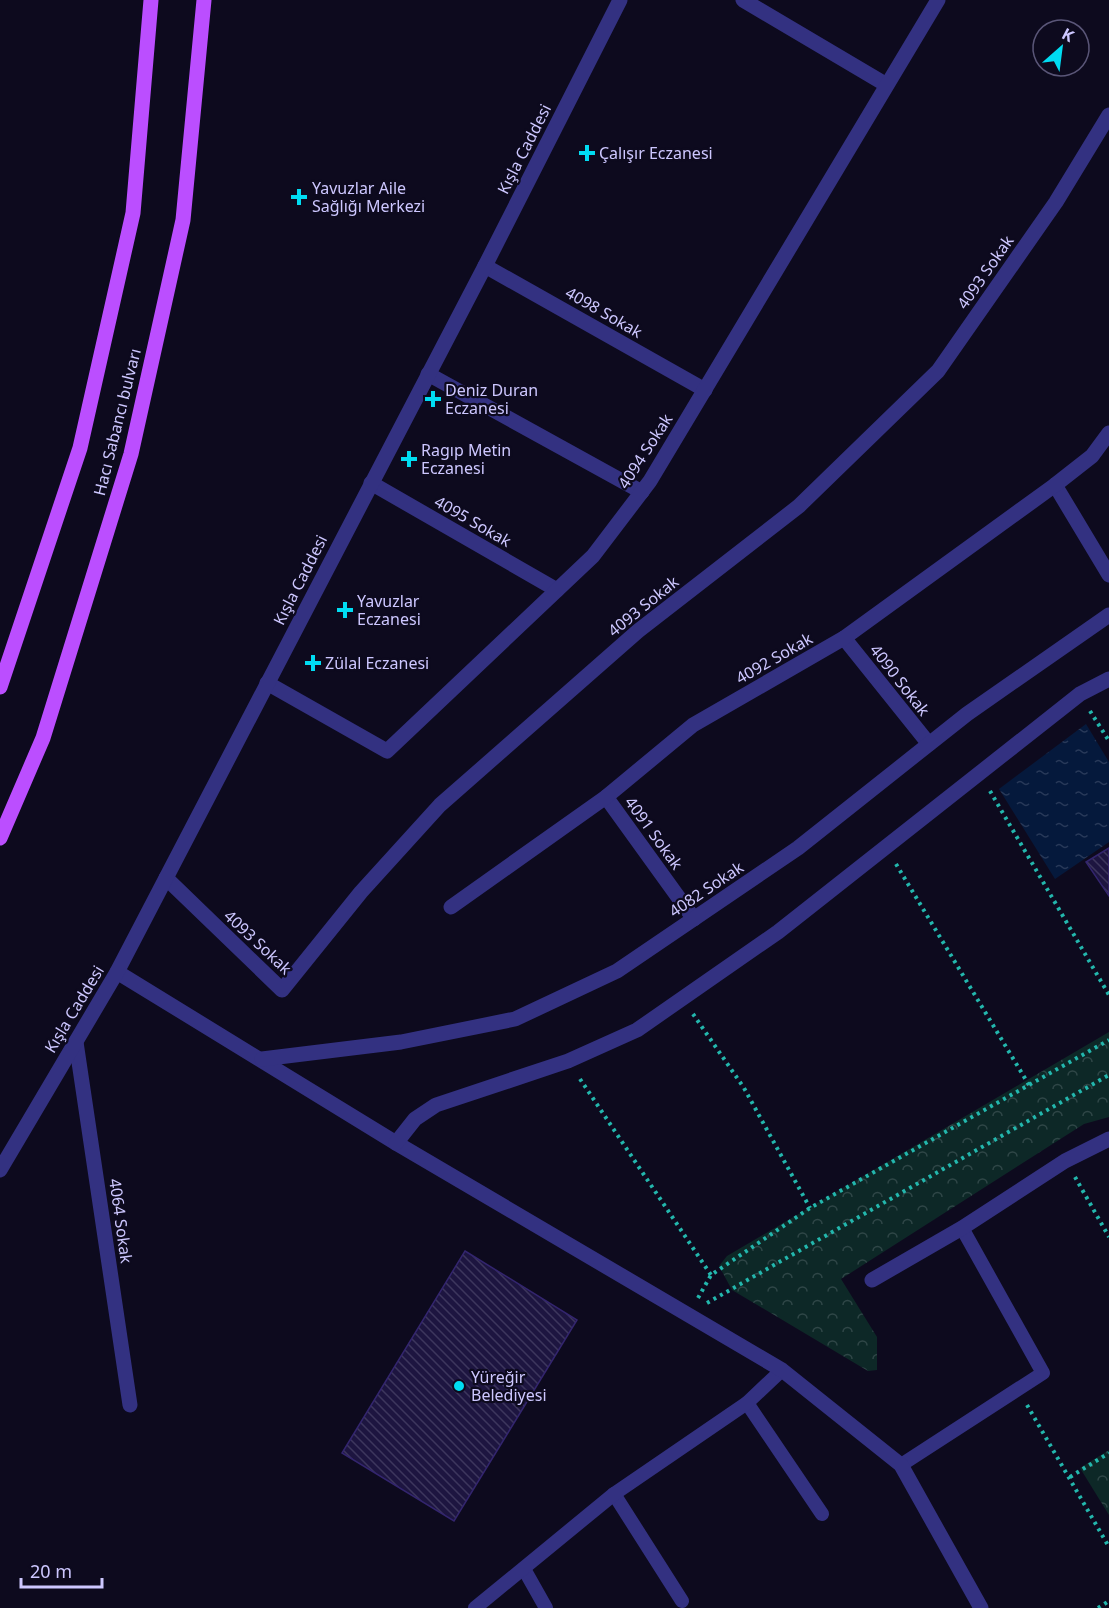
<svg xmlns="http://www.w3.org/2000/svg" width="1109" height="1608" viewBox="0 0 1109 1608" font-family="'Noto Sans',sans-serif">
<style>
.park{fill:url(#park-crowns)}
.water{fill:url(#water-ripples)}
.building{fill:url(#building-back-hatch);stroke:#33256e;stroke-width:1.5}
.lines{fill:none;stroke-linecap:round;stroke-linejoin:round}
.path{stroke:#23b7ad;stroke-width:4;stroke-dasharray:3 4.5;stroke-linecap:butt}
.service{stroke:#333181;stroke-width:14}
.minor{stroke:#333181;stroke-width:15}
.primary{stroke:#bb4eff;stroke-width:15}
.poi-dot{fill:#00dcf2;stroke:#0d0a1e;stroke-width:2}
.labels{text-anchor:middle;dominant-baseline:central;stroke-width:4.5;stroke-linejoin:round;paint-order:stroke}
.street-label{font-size:16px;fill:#cdc7ff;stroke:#0d0a1e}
.poi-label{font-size:16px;fill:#cdc7ff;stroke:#0d0a1e;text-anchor:start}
</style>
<defs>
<pattern id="park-crowns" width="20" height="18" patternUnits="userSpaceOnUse" patternTransform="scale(1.5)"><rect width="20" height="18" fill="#0d2827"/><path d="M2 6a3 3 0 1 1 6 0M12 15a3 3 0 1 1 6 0" fill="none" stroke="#2f4647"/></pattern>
<pattern id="water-ripples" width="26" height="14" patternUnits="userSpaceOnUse" patternTransform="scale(1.5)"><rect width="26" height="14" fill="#05193c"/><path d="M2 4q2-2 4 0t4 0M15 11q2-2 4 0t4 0" fill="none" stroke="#283959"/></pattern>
<pattern id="building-back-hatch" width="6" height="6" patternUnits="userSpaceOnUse" patternTransform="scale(1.5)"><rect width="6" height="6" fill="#1d1540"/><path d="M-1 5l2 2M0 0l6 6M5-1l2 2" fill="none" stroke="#3d365d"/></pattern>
</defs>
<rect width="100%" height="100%" fill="#0d0a1e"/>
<g class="park">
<polygon points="1109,1032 1109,1117 1084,1124 841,1279 877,1337 877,1370 868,1371 732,1290 719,1266 727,1256"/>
<polygon points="1109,1450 1109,1515 1080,1468"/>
</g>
<polygon class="water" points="1086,724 1109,762 1109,842 1055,879 999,789"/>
<g class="building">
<polygon points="1109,848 1109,896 1086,862"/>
<polygon points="465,1251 577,1320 454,1521 342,1453"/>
</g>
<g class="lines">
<g class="path">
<polyline points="1090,711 1109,741"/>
<polyline points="990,791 1109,995"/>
<polyline points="896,864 1029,1085"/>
<polyline points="693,1014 744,1088 810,1208"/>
<polyline points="580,1079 711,1275"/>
<polyline points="1075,1177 1109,1237"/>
<polyline points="698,1298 711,1275 810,1208 1109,1040"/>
<polyline points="707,1303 1109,1075"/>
<polyline points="1027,1405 1109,1547"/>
<polyline points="1070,1477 1109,1453"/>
<polyline points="1098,1608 1109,1601"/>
</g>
<g class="service">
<polyline points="747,1403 822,1514"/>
<polyline points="901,1465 1043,1373 962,1228"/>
<polyline points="614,1494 682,1601"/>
<polyline points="524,1569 546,1608"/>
<polyline points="475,1608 614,1494 747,1403 782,1370"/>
</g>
<g class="minor">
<polyline points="743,0 885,84"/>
<polyline points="485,266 705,390"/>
<polyline points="428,374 642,492"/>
<polyline points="371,483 557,590"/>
<polyline points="1055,485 1109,575"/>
<polyline points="844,638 929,744"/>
<polyline points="267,683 387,751 593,556 650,481 938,0"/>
<polyline points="606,797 694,919"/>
<polyline points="166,878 282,990 361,892 440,805 638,631 799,506 938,371 1056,202 1109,115"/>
<polyline points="451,907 606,797 693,725 844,638 1055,485 1092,456 1109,433"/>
<polyline points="117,972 396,1143 782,1370 901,1465 981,1608"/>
<polyline points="76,1042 130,1405"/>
<polyline points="262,1059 401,1042 515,1019 617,971 798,848 967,714 1109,615"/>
<polyline points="396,1143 415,1119 436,1105 568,1061 637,1030 778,932 1080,694 1109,679"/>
<polyline points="0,1170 117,972 485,266 620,0"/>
<polyline points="872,1280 962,1228 1065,1161 1109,1139"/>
</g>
<g class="primary">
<polyline points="0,687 80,448 133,213 151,0"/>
<polyline points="0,838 43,738 131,454 183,220 204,0"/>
</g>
</g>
<g class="poi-dot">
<path d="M584 144h6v6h6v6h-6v6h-6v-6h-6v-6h6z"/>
<path d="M296 188h6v6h6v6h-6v6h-6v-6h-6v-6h6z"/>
<path d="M430 390h6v6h6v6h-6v6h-6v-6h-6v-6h6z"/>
<path d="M406 450h6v6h6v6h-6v6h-6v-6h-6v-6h6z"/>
<path d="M342 601h6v6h6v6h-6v6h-6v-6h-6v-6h6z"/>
<path d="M310 654h6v6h6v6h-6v6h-6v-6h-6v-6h6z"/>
<circle cx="459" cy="1386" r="6"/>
</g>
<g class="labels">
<g class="street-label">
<text transform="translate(524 149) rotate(-63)">Kışla Caddesi</text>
<text transform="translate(985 272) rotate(-55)">4093 Sokak</text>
<text transform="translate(604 312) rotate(30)">4098 Sokak</text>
<text transform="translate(117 422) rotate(-76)">Hacı Sabancı bulvarı</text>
<text transform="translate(645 451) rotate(-57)">4094 Sokak</text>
<text transform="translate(473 521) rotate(30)">4095 Sokak</text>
<text transform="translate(300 580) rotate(-63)">Kışla Caddesi</text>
<text transform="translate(643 606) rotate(-39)">4093 Sokak</text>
<text transform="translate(774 658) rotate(-30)">4092 Sokak</text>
<text transform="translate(900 680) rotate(52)">4090 Sokak</text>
<text transform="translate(654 833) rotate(54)">4091 Sokak</text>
<text transform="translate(706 889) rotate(-34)">4082 Sokak</text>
<text transform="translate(258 942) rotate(43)">4093 Sokak</text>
<text transform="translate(74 1009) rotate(-59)">Kışla Caddesi</text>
<text transform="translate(121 1221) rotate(82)">4064 Sokak</text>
</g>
<g class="poi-label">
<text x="599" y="153">Çalışır Eczanesi</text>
<text x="312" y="188">Yavuzlar Aile<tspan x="312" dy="18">Sağlığı Merkezi</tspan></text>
<text x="445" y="390">Deniz Duran<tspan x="445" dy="18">Eczanesi</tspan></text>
<text x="421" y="450">Ragıp Metin<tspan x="421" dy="18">Eczanesi</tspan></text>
<text x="357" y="601">Yavuzlar<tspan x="357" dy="18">Eczanesi</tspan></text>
<text x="325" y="663">Zülal Eczanesi</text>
<text x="471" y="1377">Yüreğir<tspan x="471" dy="18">Belediyesi</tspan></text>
</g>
</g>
<g transform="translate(1061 48) rotate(28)"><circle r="28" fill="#0d0a1e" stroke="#5a5678" stroke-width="1.5"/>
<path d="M0-4.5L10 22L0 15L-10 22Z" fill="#00dcf2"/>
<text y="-9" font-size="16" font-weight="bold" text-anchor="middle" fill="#cdc7ff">K</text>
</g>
<path d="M21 1578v9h81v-9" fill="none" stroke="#cdc7ff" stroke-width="3"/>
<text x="30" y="1578" font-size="18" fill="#cdc7ff" stroke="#0d0a1e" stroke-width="4.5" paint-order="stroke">20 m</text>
</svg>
